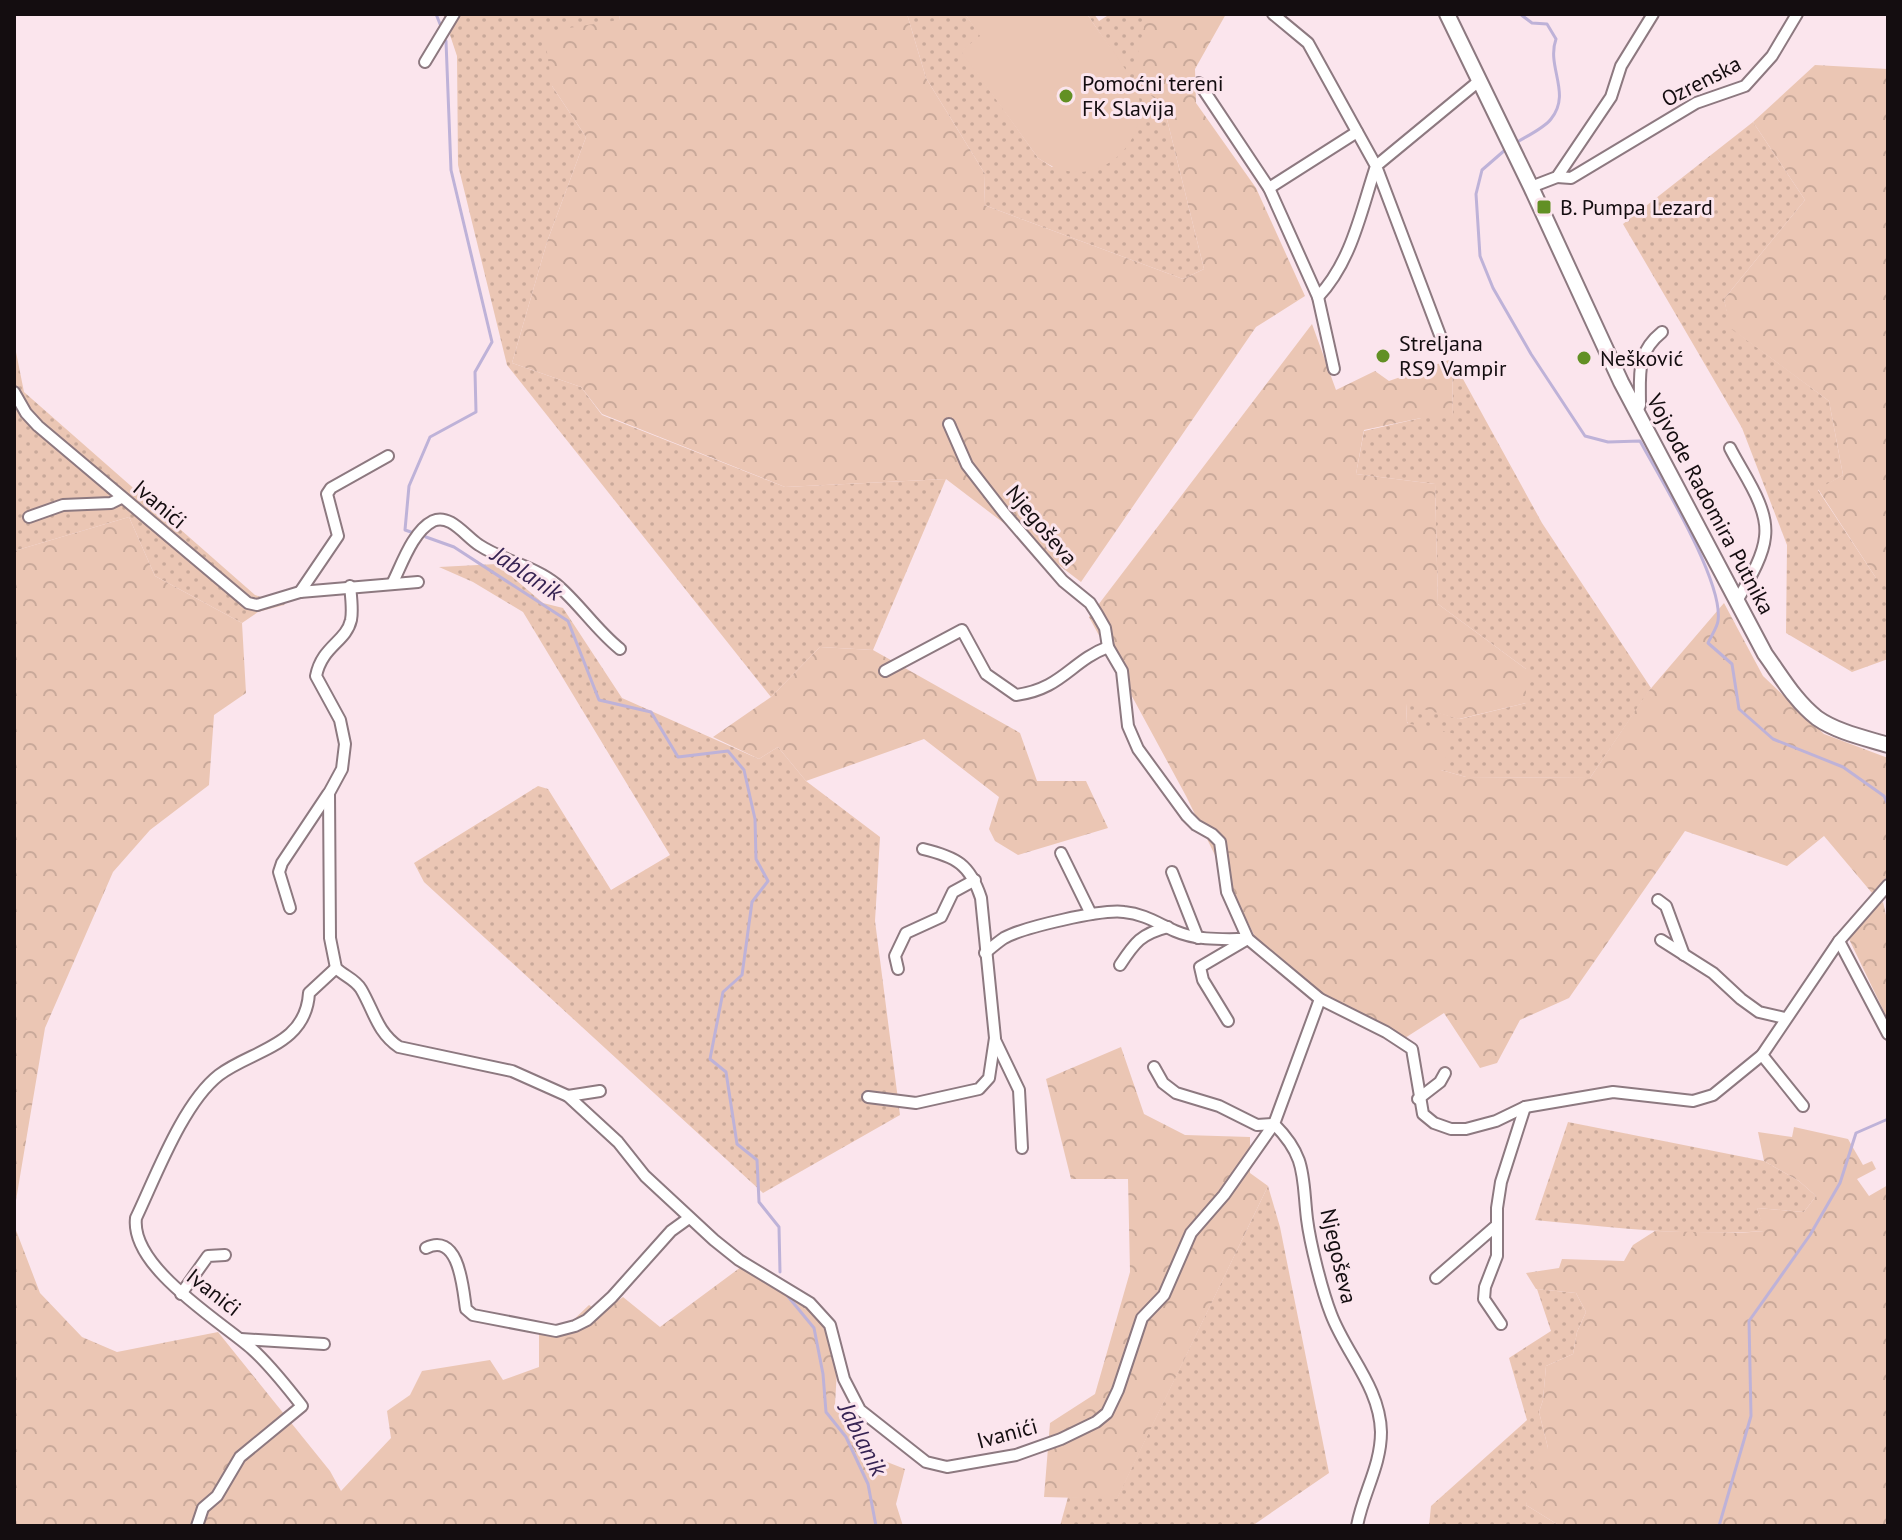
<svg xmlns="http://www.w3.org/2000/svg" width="1902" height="1540" viewBox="0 0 1902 1540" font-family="'PT Sans',sans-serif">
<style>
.grass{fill:url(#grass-dots)}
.forest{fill:url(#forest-crowns)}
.pitch{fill:#ebc6b4}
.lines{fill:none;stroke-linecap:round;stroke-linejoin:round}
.stream{stroke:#beb2d8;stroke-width:3}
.minor-casing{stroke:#8d7980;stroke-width:14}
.secondary-casing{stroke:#8d7980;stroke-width:18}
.minor{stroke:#fff;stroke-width:10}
.secondary{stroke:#fff;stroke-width:14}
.poi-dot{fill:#629024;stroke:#fbe5ed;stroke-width:3}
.labels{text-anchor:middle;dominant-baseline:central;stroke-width:6;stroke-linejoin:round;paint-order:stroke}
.street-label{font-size:22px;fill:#140d10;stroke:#fbe5ed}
.poi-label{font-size:22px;fill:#140d10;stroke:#fbe5ed;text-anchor:start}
.water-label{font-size:24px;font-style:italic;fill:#362353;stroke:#fbe5ed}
</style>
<defs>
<pattern id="grass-dots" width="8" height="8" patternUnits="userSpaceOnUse" patternTransform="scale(2)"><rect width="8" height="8" fill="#ebc6b4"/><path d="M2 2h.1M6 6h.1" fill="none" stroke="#c9a99a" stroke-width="1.8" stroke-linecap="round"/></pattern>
<pattern id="forest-crowns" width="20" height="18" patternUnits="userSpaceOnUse" patternTransform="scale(2)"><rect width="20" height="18" fill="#ebc6b4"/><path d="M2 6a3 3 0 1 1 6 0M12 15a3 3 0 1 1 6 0" fill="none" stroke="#c9a99a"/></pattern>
</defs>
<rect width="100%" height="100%" fill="#fbe5ed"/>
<g class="grass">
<polygon points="443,14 620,14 619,20 552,86 586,137 547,242 512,363 581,387 602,415 785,487 946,479 873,650 820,647 771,697 507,365 458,165 457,56"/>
<polygon points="907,14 965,14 981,36 962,51 1038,158 1052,167 1137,88 1087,14 1094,14 1099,21 1110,14 1147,14 1146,91 1164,107 1204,269 1183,279 984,205 985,174 926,78"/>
<polygon points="1753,122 1805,200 1724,299 1731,328 1829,401 1843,475 1818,490 1876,578 1888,578 1888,659 1852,672 1786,633 1787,545 1742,428 1623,224"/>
<polygon points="14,342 24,392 255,595 261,597 299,587 284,605 258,612 242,623 155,576 129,517 14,551"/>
<polygon points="1452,359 1542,523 1651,688 1590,778 1466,777 1441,770 1407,722 1406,703 1460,719 1526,703 1526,669 1438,604 1435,484 1356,474 1364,431 1421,418 1453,418"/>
<polygon points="497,564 543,603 563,608 622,698 759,759 778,747 806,781 880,837 875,921 900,1115 763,1193 424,882 414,863 538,786 548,789 611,890 670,855 523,612 473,582 439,567"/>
<path d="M1568,1122L1764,1161L1799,1181L1816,1196L1804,1212L1757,1208L1765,1231C1688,1237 1611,1227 1535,1220Z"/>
<polygon points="1268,1186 1280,1227 1329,1473 1252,1526 1060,1526 1068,1497 1117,1498"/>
<polygon points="1537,1289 1576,1293 1586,1312 1577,1332 1573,1354 1546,1366 1543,1400 1539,1412 1548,1448 1526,1505 1560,1526 1429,1526 1431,1506 1527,1420 1509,1358 1551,1331"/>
</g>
<g class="forest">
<polygon points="620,14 907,14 926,78 985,174 984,205 1183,279 1204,269 1164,107 1146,91 1134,70 1147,14 1226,14 1195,69 1196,103 1256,188 1305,296 1256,327 1081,582 946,479 785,487 602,414 581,387 512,363 547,242 586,137 552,86 544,32 619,20"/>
<polygon points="1815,65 1888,69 1888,578 1876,578 1818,489 1843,475 1829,401 1730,328 1724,299 1805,200 1753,122"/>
<polygon points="1312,324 1336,390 1375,371 1389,381 1452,359 1453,418 1421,418 1364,430 1356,474 1435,484 1438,604 1526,669 1526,703 1459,719 1406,704 1407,723 1455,734 1441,770 1466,777 1590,778 1647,693 1724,603 1763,676 1824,734 1888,758 1888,876 1872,893 1824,836 1787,866 1685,831 1569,998 1520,1020 1497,1063 1480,1068 1444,1013 1405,1038 1323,996 1257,941 1186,796 1089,617"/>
<polygon points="129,517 155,576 242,623 246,693 214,715 209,785 150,830 113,872 45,1028 14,1212 14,551"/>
<polygon points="820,647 873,650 1020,733 1037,781 1086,781 1108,828 1018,855 995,841 989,829 999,797 924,739 806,781 778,747 759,759 713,737 771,697"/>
<polygon points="1883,902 1888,924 1888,1020 1849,939 1874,906"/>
<polygon points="1121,1047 1144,1114 1185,1135 1250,1137 1250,1173 1268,1186 1117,1499 1044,1497 1050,1423 1095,1394 1130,1272 1128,1179 1071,1179 1046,1079"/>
<polygon points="1794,1127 1848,1139 1863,1165 1872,1161 1876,1169 1857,1179 1869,1196 1888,1185 1888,1526 1560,1526 1526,1505 1536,1458 1548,1448 1539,1412 1543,1400 1546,1366 1573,1354 1577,1332 1586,1312 1576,1293 1536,1289 1526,1273 1559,1268 1562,1259 1624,1261 1633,1245 1655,1231 1738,1233 1764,1231 1757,1208 1804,1212 1816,1196 1799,1181 1764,1161 1758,1132 1792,1137"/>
<polygon points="14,1225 40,1293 82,1337 117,1352 218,1332 330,1471 341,1491 391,1438 387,1411 410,1395 422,1371 490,1360 503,1380 539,1367 539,1325 566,1327 589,1305 601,1313 623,1297 660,1327 741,1267 792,1292 830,1325 837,1369 835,1405 868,1432 859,1451 905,1469 896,1504 903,1526 14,1526"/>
</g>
<path class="pitch" d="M965,14H1087C1098,31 1133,76 1138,93C1149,136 1111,179 1067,171C1056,169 1047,164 1038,158L961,51L980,36Z"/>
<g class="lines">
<g class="stream">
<polyline points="436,14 440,24"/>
<path d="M1519,141C1529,135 1544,128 1551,119C1572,93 1546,67 1556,39L1547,24L1532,23L1520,14"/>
<path d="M1505,150L1482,170L1476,194L1480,256L1493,288L1531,354L1585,436L1608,442L1640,441C1660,478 1724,582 1718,621C1717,628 1711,636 1708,643L1732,664L1739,709L1773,739L1843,767L1884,796L1888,805"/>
<polyline points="411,532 405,530 409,486 430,437 476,412 475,372 492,342 451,170 446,41"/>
<polyline points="426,537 454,547 568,621 599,700 651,712 678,757 728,751 744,770 755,819 756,859 768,881 752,902 742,975 723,992 710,1059 726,1072 737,1144 757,1160 759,1202 779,1227 780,1272"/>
<polyline points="786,1294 814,1328 823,1374 826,1412 846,1437 868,1484 876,1526"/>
<polyline points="1719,1526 1751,1416 1749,1321 1810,1235 1840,1183 1856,1133 1888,1119"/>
</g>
<g class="minor-casing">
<g id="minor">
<polyline points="425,62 454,14"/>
<path d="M1199,83L1269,188L1318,297C1352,261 1361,211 1376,166L1308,43L1273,14"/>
<polyline points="1557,177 1571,178 1696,103 1745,86 1772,56 1797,14"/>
<polyline points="1531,187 1557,177 1611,97 1621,66 1653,14"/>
<polyline points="1269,188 1357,132"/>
<polyline points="1318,297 1334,369"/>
<polyline points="1443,343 1376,166 1479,81"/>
<polyline points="14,392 26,413 38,426 248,603 257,605 300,592 418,582"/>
<path d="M1637,411L1640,405C1640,373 1636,353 1662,332"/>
<polyline points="949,424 967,465 1005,514 1063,581 1090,603 1097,614 1105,628 1108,647 1122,671 1128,726 1138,749 1187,816 1196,825 1212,834 1220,842 1227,892 1248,939 1320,999 1386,1032 1412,1049 1423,1114 1434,1123 1451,1129 1466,1129 1496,1121 1525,1107 1613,1092 1693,1101 1713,1095 1762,1055 1839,941 1888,885"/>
<path d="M1730,448C1743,474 1769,507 1765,537C1763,558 1747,583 1737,601"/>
<polyline points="29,517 63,505 111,503 121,498"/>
<path d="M393,582C402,564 413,531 433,521C450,513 466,537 479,545C503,561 534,566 556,584C579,603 596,630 620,649"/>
<path d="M350,586C351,596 353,610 351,620C346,642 322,646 316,676L340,720L345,744L342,769L329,793L330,938L336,968C344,976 355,979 361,989C374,1011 377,1032 399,1047L512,1071L568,1096L618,1142L645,1176L714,1240L739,1260L810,1303L830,1325L844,1379L860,1410L926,1462L947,1467L1016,1455L1061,1439L1096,1422L1107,1413L1118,1390L1142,1318L1164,1295L1191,1233L1224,1195L1274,1124"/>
<polyline points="300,592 338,536 327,494 331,488 388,456"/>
<path d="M885,671L962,630L986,674L1016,695C1062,689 1071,661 1108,647"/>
<polyline points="1061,853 1091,914"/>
<polyline points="1172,872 1198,938"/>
<polyline points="1658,900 1666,906 1684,955"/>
<polyline points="290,908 279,872 282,863 328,794"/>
<polyline points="1661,940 1713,973 1741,999 1759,1012 1785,1018"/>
<polyline points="1839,941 1888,1034"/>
<path d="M985,953C991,948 998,942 1004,938C1024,927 1102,909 1124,912C1144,914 1157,923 1175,931C1198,941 1224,939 1248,939"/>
<path d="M1120,965C1135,942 1141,934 1168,927"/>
<polyline points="898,969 895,956 906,933 941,917 953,892 975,880"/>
<path d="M1320,999L1274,1124C1307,1157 1302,1176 1307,1219C1310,1243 1322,1291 1331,1314C1346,1354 1380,1387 1381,1432C1381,1466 1363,1493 1357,1526"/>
<polyline points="1228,1021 1203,980 1200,967 1246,940"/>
<polyline points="995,1040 1019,1090 1022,1148"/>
<polyline points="1762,1055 1803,1106"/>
<polyline points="1154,1067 1163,1083 1176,1093 1219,1106 1257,1125 1274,1124"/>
<polyline points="568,1096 600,1091"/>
<path d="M868,1097L916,1103L979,1089L989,1078L995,1038L981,898C970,864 956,857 923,849"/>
<polyline points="1418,1099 1440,1082 1445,1073"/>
<path d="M426,1248C460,1231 463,1291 466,1309L473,1315L556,1331L575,1326L587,1320L612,1297L671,1231L689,1218"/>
<polyline points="1436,1278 1497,1225"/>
<polyline points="181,1294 208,1256 225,1255"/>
<polyline points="1501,1324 1484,1299 1485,1287 1497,1256 1497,1208 1501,1182 1525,1107"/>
<polyline points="241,1339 324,1344"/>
<path d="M197,1526L203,1508L217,1496L240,1457L302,1406C286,1386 271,1366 252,1349C220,1321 130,1267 136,1218C156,1176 183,1103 219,1075C252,1050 306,1046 309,993L336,968"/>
</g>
</g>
<g class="secondary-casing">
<path id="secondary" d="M1447,14L1531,187L1621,382L1765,654C1781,676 1795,701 1817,718C1837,732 1865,738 1888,745"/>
</g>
<use href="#minor" class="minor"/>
<use href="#secondary" class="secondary"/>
</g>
<g class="poi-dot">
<circle cx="1066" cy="96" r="8"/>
<rect x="1536" y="199" width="16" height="16" rx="4"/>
<circle cx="1383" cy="356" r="8"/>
<circle cx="1584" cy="358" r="8"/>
</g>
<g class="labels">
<g class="street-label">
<text transform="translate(1701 81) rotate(-27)">Ozrenska</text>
<text transform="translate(160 504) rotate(40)">Ivanići</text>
<text transform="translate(1711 504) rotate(62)">Vojvode Radomira Putnika</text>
<text transform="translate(1042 525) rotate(50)">Njegoševa</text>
<text transform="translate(1339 1256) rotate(77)">Njegoševa</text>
<text transform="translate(214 1292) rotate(38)">Ivanići</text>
<text transform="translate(1007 1433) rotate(-15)">Ivanići</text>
</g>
<g class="poi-label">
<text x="1082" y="83">Pomoćni tereni<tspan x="1082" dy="25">FK Slavija</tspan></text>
<text x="1560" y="207">B. Pumpa Lezard</text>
<text x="1399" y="343">Streljana<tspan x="1399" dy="25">RS9 Vampir</tspan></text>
<text x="1600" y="358">Nešković</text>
</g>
<g class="water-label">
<text transform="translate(527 573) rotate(33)">Jablanik</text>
<text transform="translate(863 1439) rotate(63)">Jablanik</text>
</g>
</g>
<rect width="1902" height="1540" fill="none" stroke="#140d10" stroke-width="32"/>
</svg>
